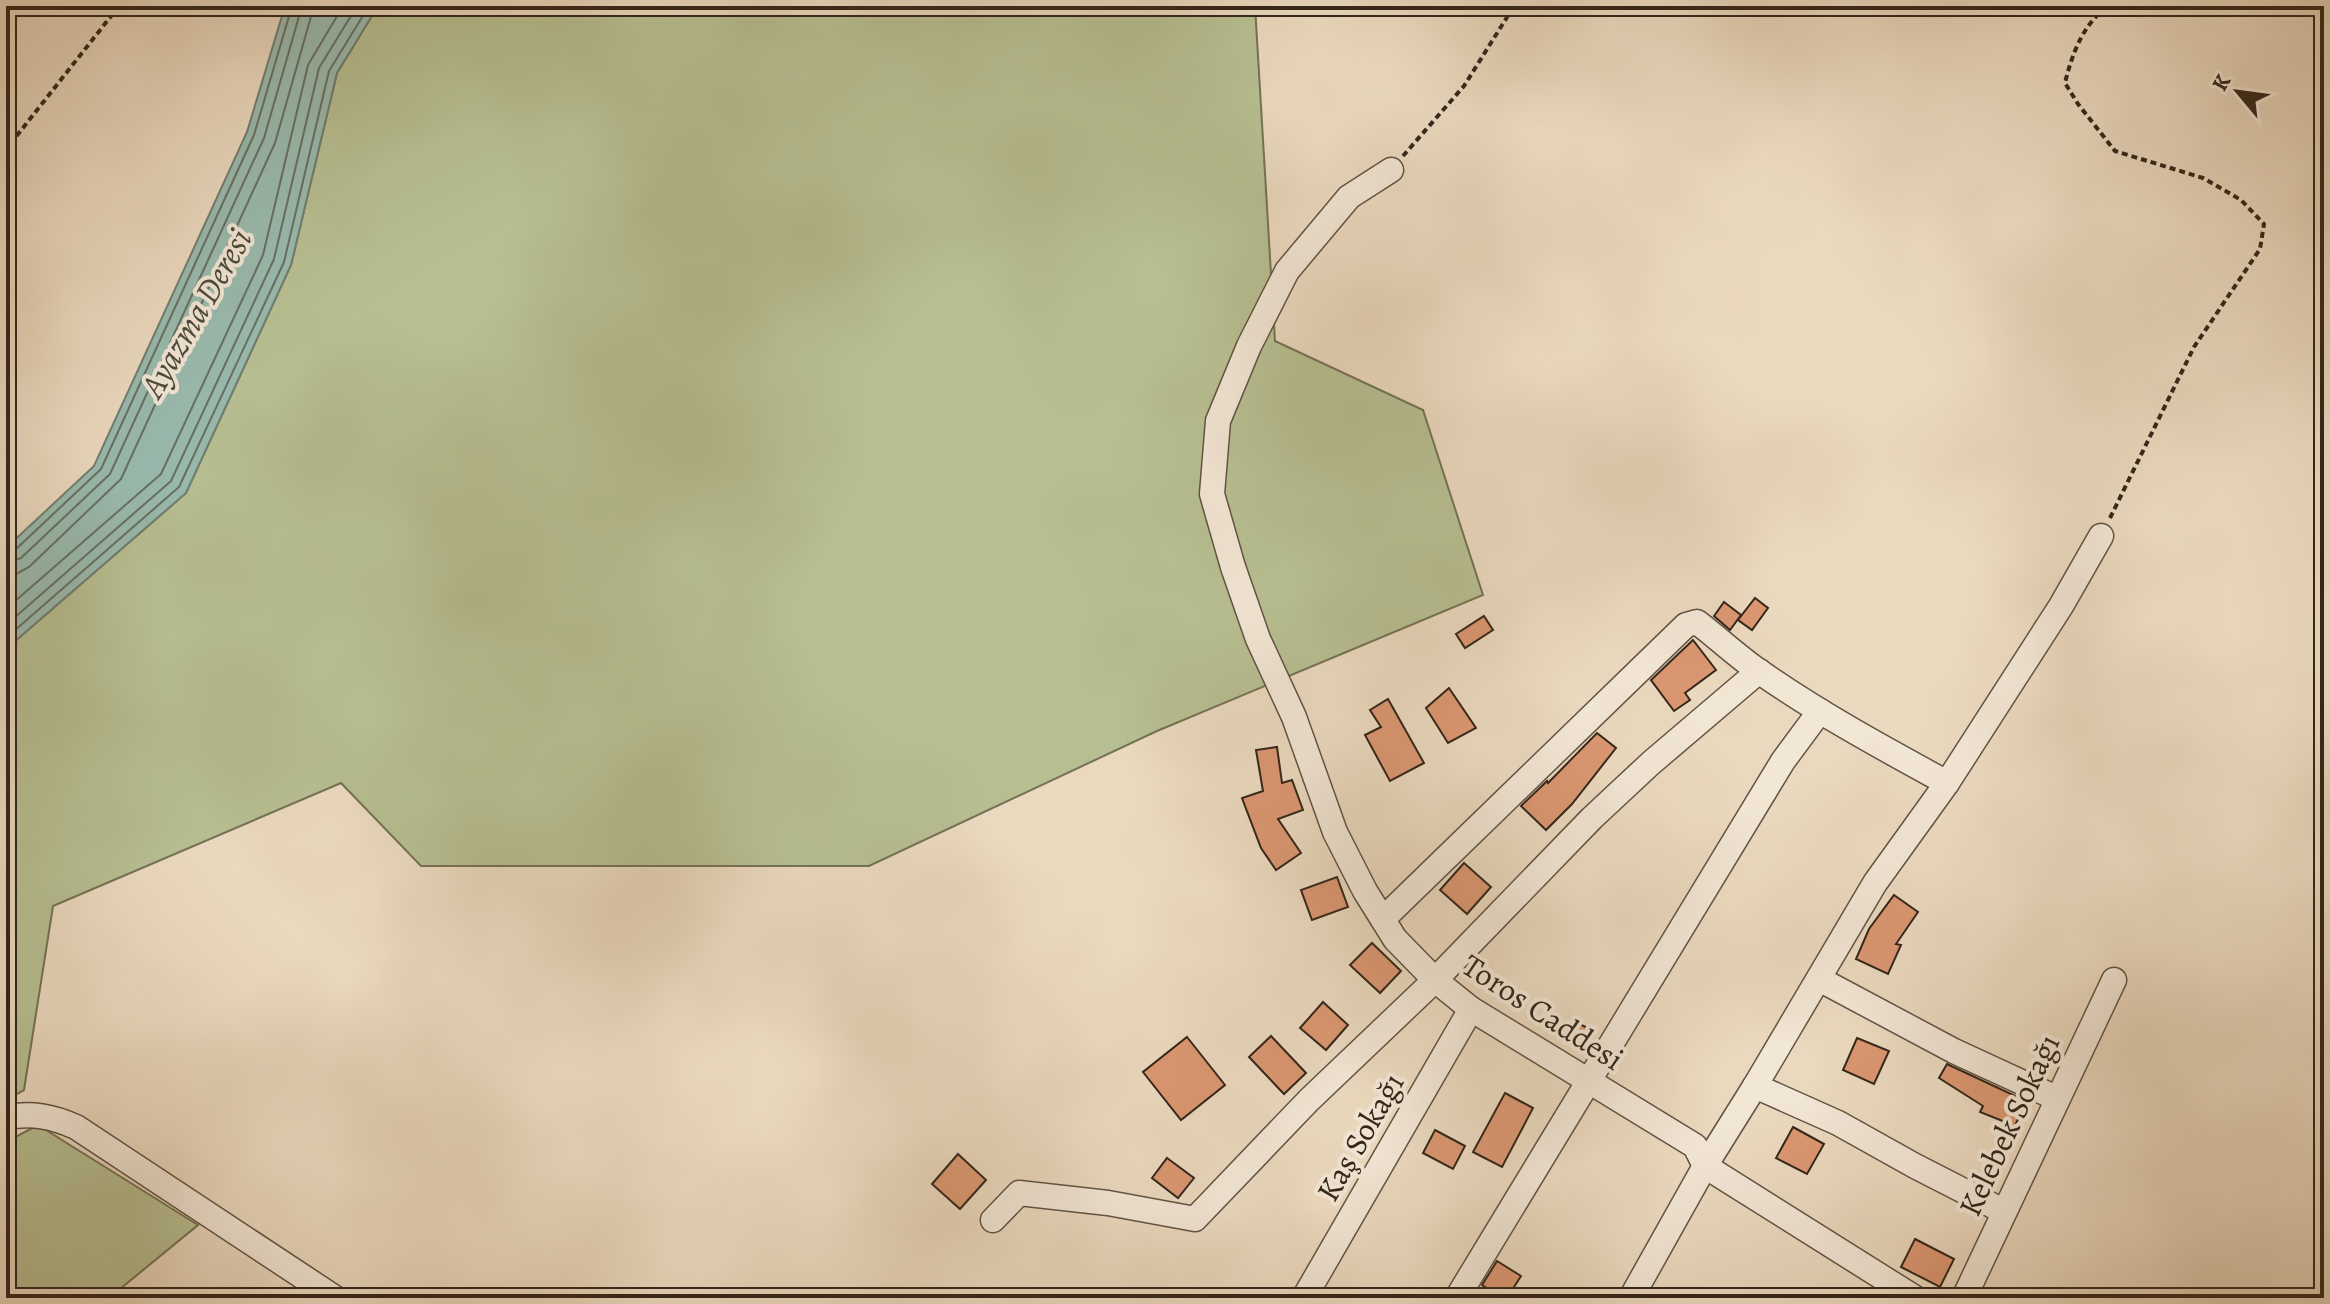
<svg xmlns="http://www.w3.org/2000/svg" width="2330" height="1304" viewBox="0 0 2330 1304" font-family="Alegreya,serif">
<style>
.green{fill:#b7bf92;stroke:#757256;stroke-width:2}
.water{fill:#99baae;stroke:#707f73;stroke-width:2}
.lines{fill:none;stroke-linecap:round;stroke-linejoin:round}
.shore{stroke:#667064;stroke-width:2}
.building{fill:#db9772;stroke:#33261a;stroke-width:2}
.minor-casing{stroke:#615343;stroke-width:27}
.path{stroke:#33261a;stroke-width:4;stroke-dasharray:6 4;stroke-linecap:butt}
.minor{stroke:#f2e6d5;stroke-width:24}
.labels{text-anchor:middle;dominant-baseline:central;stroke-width:8;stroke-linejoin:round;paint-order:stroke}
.street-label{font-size:32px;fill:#33261a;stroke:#f2e6d5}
.water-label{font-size:34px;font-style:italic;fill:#4c4b3f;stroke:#f2e6d5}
</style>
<rect width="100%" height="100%" fill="#ebd9bf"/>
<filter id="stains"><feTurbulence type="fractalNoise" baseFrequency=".0025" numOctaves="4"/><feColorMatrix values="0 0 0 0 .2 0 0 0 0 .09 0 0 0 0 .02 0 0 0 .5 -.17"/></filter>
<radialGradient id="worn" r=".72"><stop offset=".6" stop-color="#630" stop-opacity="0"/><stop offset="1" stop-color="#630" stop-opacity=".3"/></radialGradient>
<g class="green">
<polygon points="378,6 1255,6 1275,341 1423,410 1483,595 1157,731 869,866 421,866 341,783 53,906 24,1090 6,1100 6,649 186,493 291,265 337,73"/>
<polygon points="38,1125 198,1225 109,1298 6,1298 6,1142"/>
</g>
<polygon class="water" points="285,6 378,6 337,73 291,265 186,493 6,649 6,548 94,466 247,132"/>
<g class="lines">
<g class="shore">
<polyline points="6,553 14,551 101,469 254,135 292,6"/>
<polyline points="6,563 21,558 110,474 264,138 302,6"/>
<polyline points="6,575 18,573 29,567 121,479 275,143 314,6"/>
<polyline points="6,609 161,474 263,255 308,65 343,6"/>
<polyline points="6,625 171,481 274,259 319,68 357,6"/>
<polyline points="6,638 179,487 284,262 329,71 369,6"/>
</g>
</g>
<g class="building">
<polygon points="1755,598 1768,608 1752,630 1738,620"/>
<polygon points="1724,602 1741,615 1730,630 1714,616"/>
<polygon points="1484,616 1493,630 1465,648 1456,634"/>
<polygon points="1693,640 1716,670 1685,693 1690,700 1674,711 1651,680"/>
<polygon points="1449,688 1476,728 1448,743 1426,708"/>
<polygon points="1388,699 1424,763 1390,781 1365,735 1381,727 1370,710"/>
<polygon points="1597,733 1616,748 1572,804 1546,830 1521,806 1547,781 1548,783"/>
<polygon points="1277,747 1282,783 1292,780 1303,810 1278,819 1301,853 1276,870 1261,848 1242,798 1263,791 1256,750"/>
<polygon points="1464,863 1491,887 1467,914 1440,890"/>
<polygon points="1337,877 1348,907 1312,920 1301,890"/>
<polygon points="1894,895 1918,912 1896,944 1901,945 1888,974 1856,959 1869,929"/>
<polygon points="1372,943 1401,971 1380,993 1350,965"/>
<polygon points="1323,1002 1348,1025 1326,1050 1300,1028"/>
<polygon points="1574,1021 1595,1032 1586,1049 1565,1037"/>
<polygon points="1271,1036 1306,1073 1284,1094 1249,1057"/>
<polygon points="1187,1037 1225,1085 1181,1120 1143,1072"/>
<polygon points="1857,1038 1889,1051 1874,1084 1843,1070"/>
<polygon points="1947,1064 2026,1101 2015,1126 1980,1112 1983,1106 1939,1078"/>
<polygon points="1505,1093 1533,1108 1502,1167 1473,1152"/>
<polygon points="1793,1127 1824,1144 1807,1174 1776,1158"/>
<polygon points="1435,1130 1465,1146 1453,1169 1423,1153"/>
<polygon points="958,1154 986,1180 960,1209 932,1184"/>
<polygon points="1167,1158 1194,1178 1178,1198 1152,1178"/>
<polygon points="1915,1239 1954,1259 1940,1287 1901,1267"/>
<polygon points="1497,1261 1521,1276 1507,1298 1502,1298 1482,1285"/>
</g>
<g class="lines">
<g class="minor-casing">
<g id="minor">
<polyline points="1391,170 1349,197 1287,271 1249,346 1218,421 1212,494 1233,567 1258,639 1294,717 1335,832 1365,891 1395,939 1435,980 1471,1009 1695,1146 1705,1166 1915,1298"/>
<path d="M1383,919L1686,625L1697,622C1718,638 1738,657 1760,672C1820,714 1883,748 1947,783"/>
<polyline points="1819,979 1954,1051 2056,1098"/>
<polyline points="1755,1086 1838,1123 1915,1166 2003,1211"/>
<path d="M6,1117C33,1113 51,1116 76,1127L335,1298"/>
<polyline points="993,1220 1019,1193 1108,1203 1195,1219 1309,1100 1435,980 1592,818 1651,763 1759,671"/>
<polyline points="1304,1298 1471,1009"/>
<polyline points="1457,1298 1783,761 1820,711"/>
<polyline points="1631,1298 1705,1166 1755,1086 1875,883 1947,783 2061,606 2101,536"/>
<polyline points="1964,1298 2114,980"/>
</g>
</g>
<g class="path">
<polyline points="6,153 15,138 119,6"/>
<polyline points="1403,156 1464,86 1514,6"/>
<path d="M2110,518L2194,347L2260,249L2264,224L2241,200L2203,178L2115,151L2078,104L2065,83C2072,54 2083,24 2108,6L2153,11L2165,6"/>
</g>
<use href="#minor" class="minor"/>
</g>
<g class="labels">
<g class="street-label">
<text transform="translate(1543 1012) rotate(33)">Toros Caddesi</text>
<text transform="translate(2009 1125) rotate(-65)">Kelebek Sokağı</text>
<text transform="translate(1360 1137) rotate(-60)">Kaş Sokağı</text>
</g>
<g class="water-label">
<text transform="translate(196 313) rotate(-60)">Ayazma Deresi</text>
</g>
</g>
<rect width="2330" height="1304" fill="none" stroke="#ebd9bf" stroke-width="32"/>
<rect x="8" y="8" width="2314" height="1288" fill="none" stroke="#33261a" stroke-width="4"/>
<rect x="16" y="16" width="2298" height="1272" fill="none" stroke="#33261a" stroke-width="2"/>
<g transform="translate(2238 92) rotate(299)" stroke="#f2e6d5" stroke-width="6" paint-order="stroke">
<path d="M0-6L14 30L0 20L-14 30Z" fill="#33261a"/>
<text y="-12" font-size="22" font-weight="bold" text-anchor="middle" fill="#33261a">K</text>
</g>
<rect width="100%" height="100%" filter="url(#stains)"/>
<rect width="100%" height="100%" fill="url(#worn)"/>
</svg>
